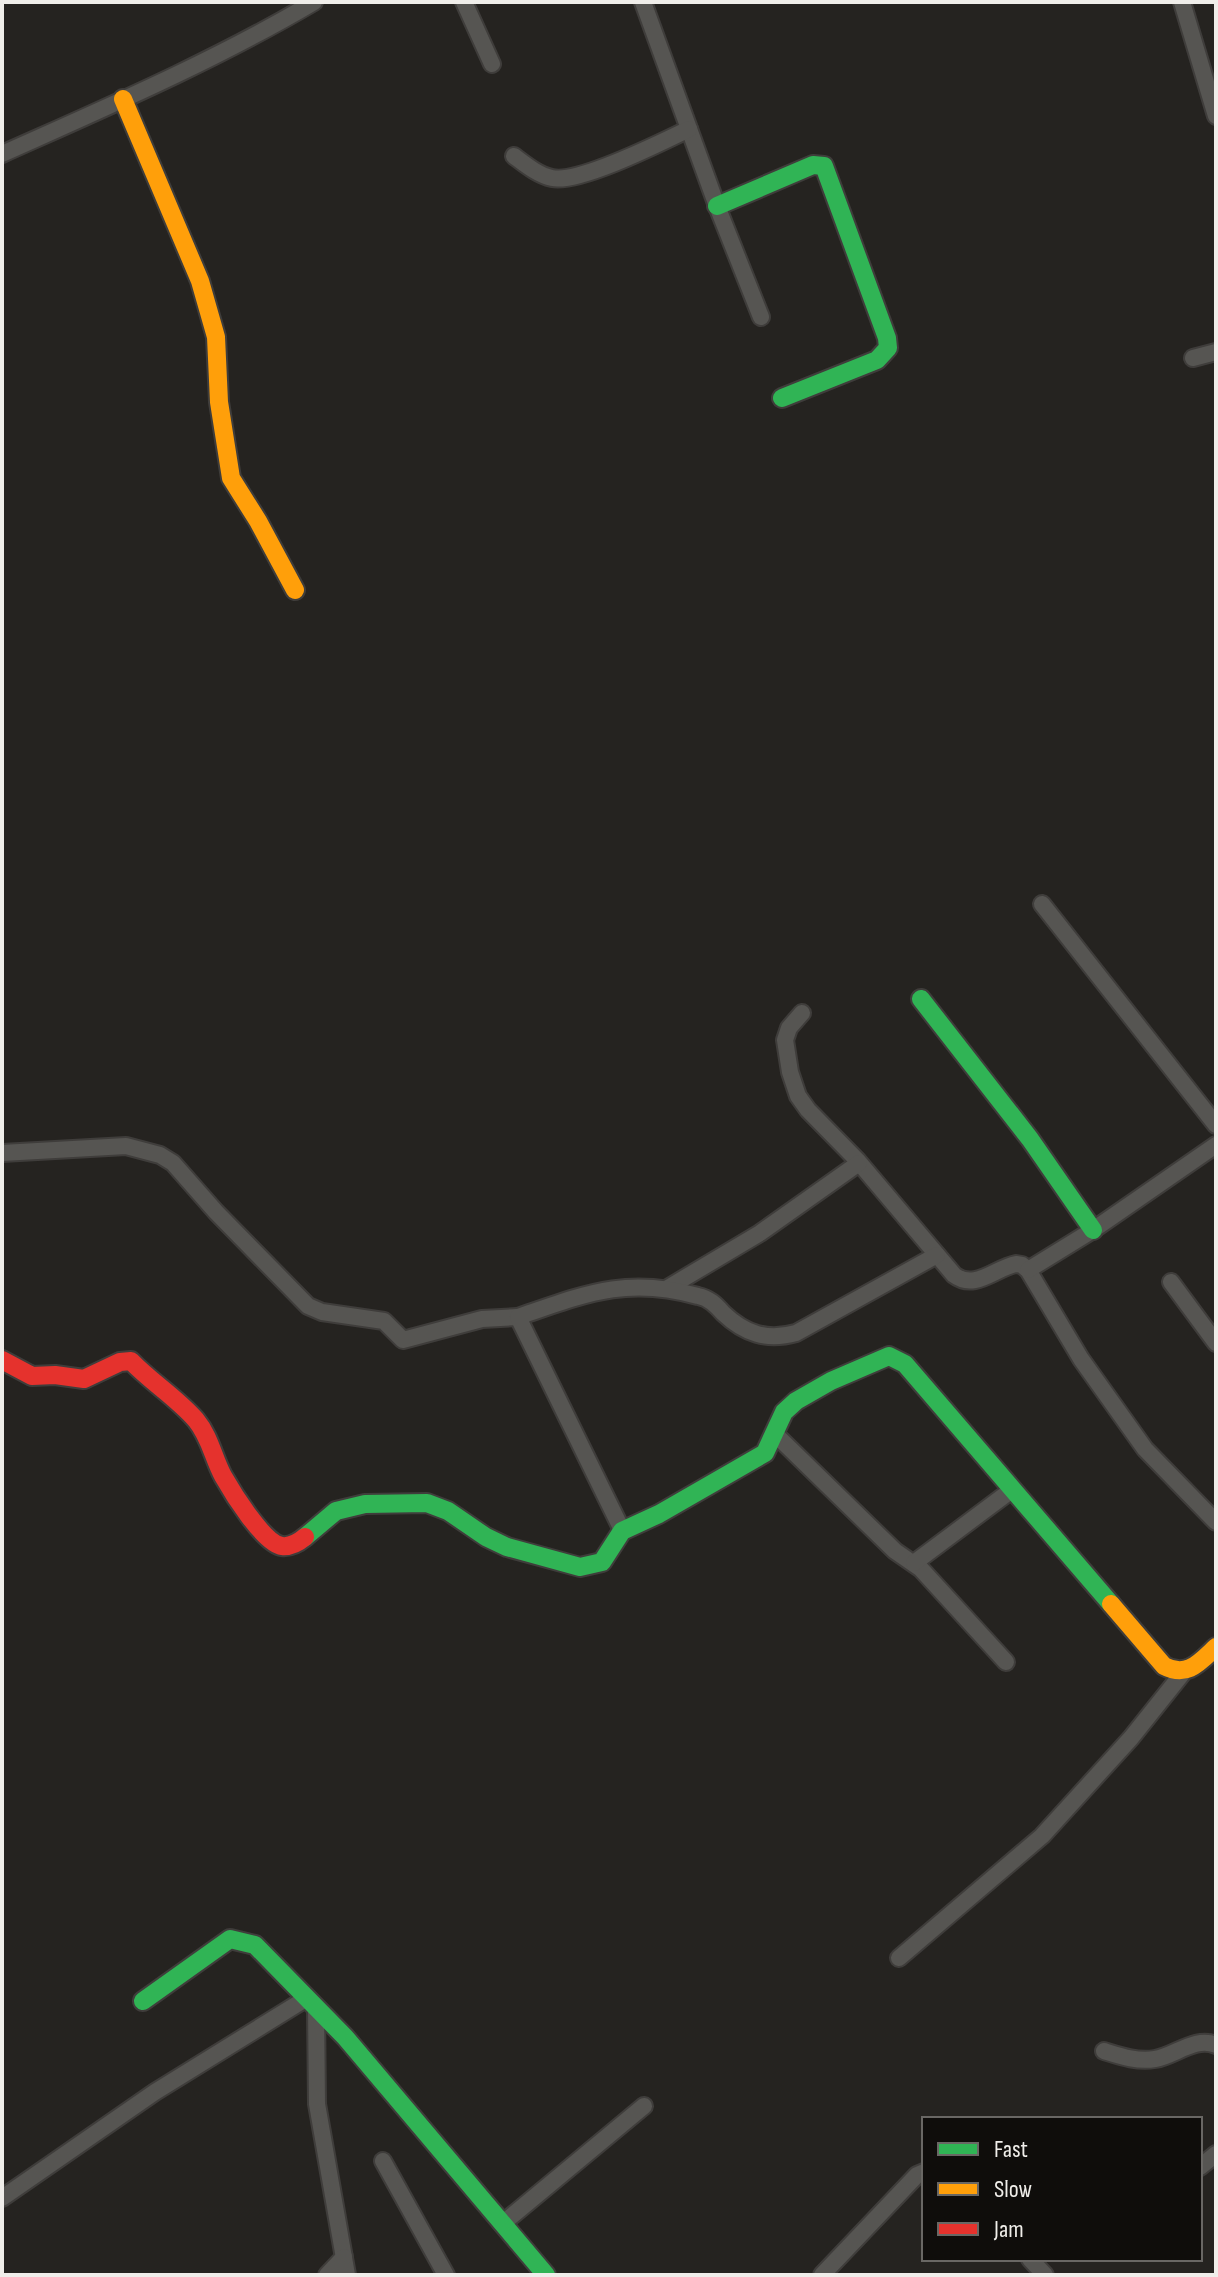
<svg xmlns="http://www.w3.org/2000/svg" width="1218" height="2277" viewBox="0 0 1218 2277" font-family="'Sofia Sans Condensed',sans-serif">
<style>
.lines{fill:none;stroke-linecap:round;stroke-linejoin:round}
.street-casing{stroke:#3f3d3b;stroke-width:20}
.fast-casing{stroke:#3f3d3b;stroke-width:22}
.slow-casing{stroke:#3f3d3b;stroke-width:22}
.jam-casing{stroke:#3f3d3b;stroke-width:22}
.street{stroke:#565552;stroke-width:16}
.fast{stroke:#30b455;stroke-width:18}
.slow{stroke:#ff9f0a;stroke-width:18}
.jam{stroke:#e5322d;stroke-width:18}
</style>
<rect width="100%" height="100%" fill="#252320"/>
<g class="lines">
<g class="street-casing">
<g id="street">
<polyline points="464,2 492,64"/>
<polyline points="643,2 717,206 761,317"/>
<polyline points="1182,2 1216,116"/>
<path d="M2,154C107,107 214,61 314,2"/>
<path d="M514,156C526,165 538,175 552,178C579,184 662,142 689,129"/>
<polyline points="1193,358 1216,352"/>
<polyline points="1042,904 1216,1125"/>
<path d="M802,1013L789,1028L785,1040L790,1072L798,1096L808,1110L857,1160L954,1275C975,1291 995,1268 1016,1264L1022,1265L1028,1270L1081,1359L1145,1449L1216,1522"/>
<polyline points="2,1153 126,1146 160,1155 173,1163 216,1212 308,1306 322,1312 384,1321 403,1340 482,1319 518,1317"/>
<polyline points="1028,1270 1093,1230 1216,1145"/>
<polyline points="1171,1282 1216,1343"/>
<polyline points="666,1289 760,1233 859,1163"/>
<polyline points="775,1434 895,1551 921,1569 1006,1662"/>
<path d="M622,1530L518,1317C585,1294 626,1276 698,1296C709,1298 716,1305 723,1313C745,1334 767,1341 796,1333L937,1255"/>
<polyline points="914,1563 1013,1489"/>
<polyline points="899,1958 1042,1836 1131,1738 1182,1674"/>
<polyline points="316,2007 317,2104 347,2275"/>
<path d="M1104,2051C1120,2056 1137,2062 1155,2059C1175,2056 1195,2036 1216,2045"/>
<polyline points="383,2161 446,2275"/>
<polyline points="1200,2167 1216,2154"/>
<polyline points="2,2198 155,2092 307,1998"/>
<polyline points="502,2224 644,2106"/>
<polyline points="1030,2259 1045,2275"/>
<polyline points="327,2275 344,2257"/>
<polyline points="822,2275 917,2175 924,2172"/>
</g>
</g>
<g class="fast-casing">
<g id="fast">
<polyline points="717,206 813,165 824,166 887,338 888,348 877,360 782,398"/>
<polyline points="921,999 1030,1139 1093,1230"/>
<polyline points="305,1537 336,1511 365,1504 427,1503 448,1511 486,1537 507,1547 580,1567 602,1562 622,1531 659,1514 765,1453 784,1412 796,1401 831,1381 889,1356 905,1364 1111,1604"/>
<polyline points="143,2001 230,1939 255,1945 345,2037 546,2275"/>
</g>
</g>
<g class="slow-casing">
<g id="slow">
<polyline points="123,99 200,281 216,337 219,402 231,478 258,521 295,590"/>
<path d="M1111,1604L1164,1666C1187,1678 1199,1663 1216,1647"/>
</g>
</g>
<g class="jam-casing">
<path id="jam" d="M2,1360L32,1376L55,1375L84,1379L120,1362L131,1361C151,1382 177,1398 196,1420C210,1437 213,1457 223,1476C232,1492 264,1544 282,1546C291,1547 299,1542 305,1537"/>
</g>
<use href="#street" class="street"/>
<use href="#fast" class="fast"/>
<use href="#slow" class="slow"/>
<use href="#jam" class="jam"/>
</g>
<rect width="1218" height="2277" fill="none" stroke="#f0eeea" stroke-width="8"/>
<rect x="922" y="2117" width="280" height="144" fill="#0f0d0b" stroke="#696764" stroke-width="2"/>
<rect x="938" y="2143" width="40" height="12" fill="#30b455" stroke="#696764" stroke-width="2"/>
<text x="994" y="2157" font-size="24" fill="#f0eeea">Fast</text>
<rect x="938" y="2183" width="40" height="12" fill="#ff9f0a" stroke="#696764" stroke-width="2"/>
<text x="994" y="2197" font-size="24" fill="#f0eeea">Slow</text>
<rect x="938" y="2223" width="40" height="12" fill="#e5322d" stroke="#696764" stroke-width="2"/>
<text x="994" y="2237" font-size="24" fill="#f0eeea">Jam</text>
</svg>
